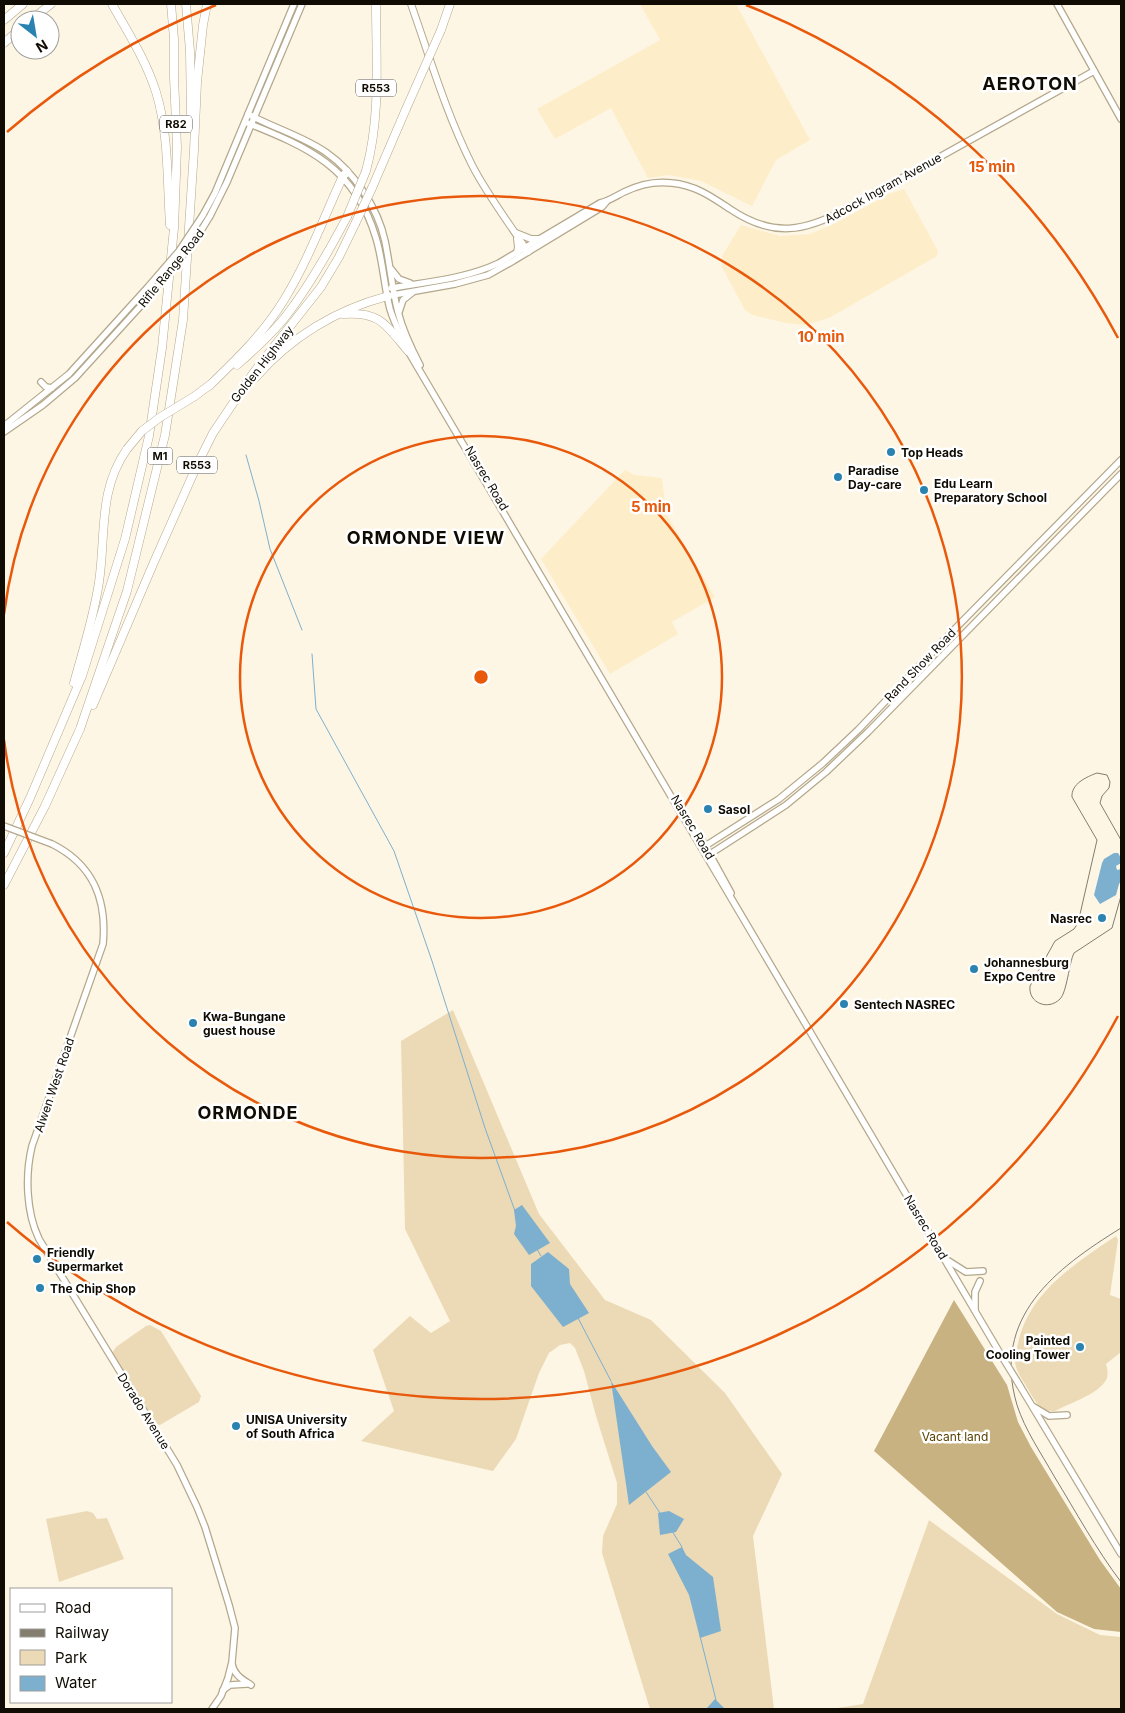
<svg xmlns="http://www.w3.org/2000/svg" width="1125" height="1713" viewBox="0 0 1125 1713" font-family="Inter,sans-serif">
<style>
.built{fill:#fdedc8}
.green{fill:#ebdab5}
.forest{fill:#c8b281}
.water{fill:#7dafce}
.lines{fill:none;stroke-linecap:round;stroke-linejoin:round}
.stream{stroke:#7dafce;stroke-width:1}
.secondary-casing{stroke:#b4a88c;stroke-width:8}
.primary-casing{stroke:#b4a88c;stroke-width:8}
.highway-casing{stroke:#b4a88c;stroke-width:9}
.secondary{stroke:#fff;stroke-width:5.5}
.primary{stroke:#fff;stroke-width:6}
.highway{stroke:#fff;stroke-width:8}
.rail{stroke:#837d70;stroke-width:1}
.secondary-bridge-casing{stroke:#b4a88c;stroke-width:8;stroke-linecap:butt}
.highway-bridge-casing{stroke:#b4a88c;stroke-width:9;stroke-linecap:butt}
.secondary-bridge{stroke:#fff;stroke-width:5.5}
.highway-bridge{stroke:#fff;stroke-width:8}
.ring{fill:none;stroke:#e8590c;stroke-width:2.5}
.poi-dot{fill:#2982b0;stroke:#fff;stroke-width:2}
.labels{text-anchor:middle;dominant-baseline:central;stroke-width:5;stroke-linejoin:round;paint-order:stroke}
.shield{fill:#fff;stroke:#58554f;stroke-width:1}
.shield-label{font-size:11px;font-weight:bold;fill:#100c03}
.street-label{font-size:12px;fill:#100c03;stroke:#fff}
.poi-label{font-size:12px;font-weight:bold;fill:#100c03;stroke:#fff;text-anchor:start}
.park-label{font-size:12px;fill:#584201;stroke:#fff}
.district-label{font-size:18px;font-weight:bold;letter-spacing:1px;fill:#100c03;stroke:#fff}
.centre{fill:#e8590c;stroke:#fff;stroke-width:2.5}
.ring-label{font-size:15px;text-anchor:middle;font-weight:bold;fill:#e8590c;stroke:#fff;stroke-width:5;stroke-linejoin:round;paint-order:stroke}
</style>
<rect width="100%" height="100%" fill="#fef6e5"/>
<g class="built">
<polygon points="640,4 736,4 810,140 776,160 752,206 701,181 669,175 648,178 611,108 555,139 537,109 660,40"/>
<polygon points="904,189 938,251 937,256 829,318 805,325 786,323 753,315 745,310 722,267 722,256 741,225 780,236 810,234 834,224 889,194"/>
<polygon points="625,470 634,475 662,478 666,513 715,597 672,622 678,634 610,674 541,559"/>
</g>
<g class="green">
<polygon points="453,1010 539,1214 605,1300 651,1320 725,1393 782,1474 753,1536 774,1709 650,1709 602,1553 603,1536 617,1504 617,1483 596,1416 584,1371 575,1348 570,1343 560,1345 549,1353 539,1373 516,1439 493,1471 361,1441 394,1411 373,1350 410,1316 431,1333 450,1321 405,1229 401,1041"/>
<path d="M1116,1236L1118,1240L1110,1295L1121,1299V1352L1106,1364C1108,1371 1109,1377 1104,1383C1095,1395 1068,1404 1055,1411C1041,1413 1034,1400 1028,1389C1023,1381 1016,1371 1015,1362C1014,1355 1018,1346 1019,1339C1032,1290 1076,1263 1116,1236Z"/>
<polygon points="150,1325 161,1331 201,1396 199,1402 160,1425 155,1424 112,1353 116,1347 146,1326"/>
<polygon points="87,1511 93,1513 97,1519 107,1518 124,1559 59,1582 46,1519"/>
<polygon points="929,1520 1057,1614 1100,1635 1121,1637 1121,1709 831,1709 863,1704"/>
</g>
<polygon class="forest" points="954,1300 1007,1385 1018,1422 1031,1447 1100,1560 1121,1589 1121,1632 1094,1629 1057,1612 874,1451"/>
<g class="water">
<polygon points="1114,853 1118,853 1121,858 1121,863 1116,866 1117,870 1121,869 1121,881 1119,884 1116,895 1100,904 1094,895 1102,863 1104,859"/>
<polygon points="522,1205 550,1243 529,1255 514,1234 516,1226 514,1210"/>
<polygon points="548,1252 569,1269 570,1284 589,1313 563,1327 531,1286 531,1264"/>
<polygon points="611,1381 652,1446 671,1472 629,1505"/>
<polygon points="669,1511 684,1519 676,1532 660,1535 658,1513"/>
<polygon points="682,1547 686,1555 713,1577 721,1631 700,1638 689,1595 668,1554"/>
<polygon points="715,1699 725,1709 708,1709 707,1708"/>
</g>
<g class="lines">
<g class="stream">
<polyline points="246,455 259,501 270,549 302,630"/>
<polyline points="312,654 316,709 394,851 432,961 485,1128 515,1211"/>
<polyline points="537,1249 541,1256"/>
<polyline points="578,1318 611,1381"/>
<polyline points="646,1492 660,1513"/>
<polyline points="672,1531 682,1547"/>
<polyline points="700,1636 716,1700"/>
</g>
<g class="secondary-casing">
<g id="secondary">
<polyline points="1057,4 1121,119"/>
<path d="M248,114C273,128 303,136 327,153C354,172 378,208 385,241C390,265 392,289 398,312C403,331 411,348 420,365"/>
<path d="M245,122C308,147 355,167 376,238C383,261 384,286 390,309C394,323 402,337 408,351L1001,1355"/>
<polyline points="203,215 215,193 294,4"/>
<polyline points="210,216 227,182 302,4"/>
<polyline points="391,269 399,279 410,283"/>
<path d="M391,288C427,282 465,279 499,263L600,203C609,201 616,196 624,192C638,185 656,181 672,183C695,185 712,197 730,209C773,238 805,232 848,208L1094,71"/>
<polyline points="393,295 455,284 488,275 513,261 602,207 607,201"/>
<polyline points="399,312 403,300 413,292"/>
<polyline points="41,382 46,387 52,388"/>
<polyline points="4,426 69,374 147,288"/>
<polyline points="4,432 43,405 75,378 146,300"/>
<polyline points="703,842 731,893"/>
<path d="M52,844C94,865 107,900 103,944L32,1146C25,1175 26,1212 39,1239L177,1465L197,1507L205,1527L229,1605L235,1628L232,1662L228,1678L221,1696L212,1709"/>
<polyline points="702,848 779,799 823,763 858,730 939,645 1121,460"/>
<polyline points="707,856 786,805 826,772 868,732 1121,474"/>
<polyline points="947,1260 966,1272 983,1271"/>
<polyline points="975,1310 975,1292 980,1281"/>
<polyline points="1017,1381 1121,1554"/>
<polyline points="1034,1407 1049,1416 1067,1415"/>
<path d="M232,1664C234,1675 242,1679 251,1685"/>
<polyline points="223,1690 230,1685 247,1684"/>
</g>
</g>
<g class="primary-casing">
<g id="primary">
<path d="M411,4C430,58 446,113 472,165C488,196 509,223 528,252"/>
<polyline points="516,233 531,239 541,239"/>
<polyline points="517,253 518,247 517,239"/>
</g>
</g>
<g class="highway-casing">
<g id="highway">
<path d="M112,4C128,33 146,60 156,92C169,134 167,181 170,225"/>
<polyline points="186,4 190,51 191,115"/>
<polyline points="4,20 23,4"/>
<polyline points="31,20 51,4"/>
<polyline points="441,30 450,4"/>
<polyline points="4,43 20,29"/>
<path d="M366,171C381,116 376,60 376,4"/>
<polyline points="372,188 406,109"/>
<path d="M343,314C380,311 386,325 408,351"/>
<path d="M237,365C254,350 272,334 286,316C310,285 329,251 347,217"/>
<path d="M255,378C291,337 335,310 388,296"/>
<path d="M209,386C236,360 264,333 284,300C308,261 324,217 343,176L347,172"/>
<polyline points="195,396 211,384"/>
<path d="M74,683C83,650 94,616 99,582C106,535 98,490 127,449"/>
<polyline points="93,705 154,562 198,463 213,433 254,372 321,287 339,257 355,224"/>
<polyline points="4,853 30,798 82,676 125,539 149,436 162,348 174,228 177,147 174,77 174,39 171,4"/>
<polyline points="4,885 45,806 80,729 127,591 165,435 183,320 194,150 197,82 203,25 207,4"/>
</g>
</g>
<use href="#secondary" class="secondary"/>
<use href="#primary" class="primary"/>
<use href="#highway" class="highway"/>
<g class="rail">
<path d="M1121,840L1100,803L1102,796L1109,788L1110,782L1107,775L1097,773C1086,777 1071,784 1072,797L1097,840L1078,923L1074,929L1055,941L1030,986C1028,1003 1048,1011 1060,999C1067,992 1069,963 1074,953L1112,928L1121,896"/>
<path d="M1121,1228C1055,1269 991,1317 1017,1405C1025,1430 1041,1453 1054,1476C1076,1512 1096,1549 1121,1582"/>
</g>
<g class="secondary-bridge-casing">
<g id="secondary-bridge">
<polyline points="147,288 179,251 203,215"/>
<polyline points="146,300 194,242 210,216"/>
<polyline points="4,826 52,844"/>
<polyline points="1001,1355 1017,1381"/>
</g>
</g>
<g class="highway-bridge-casing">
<g id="highway-bridge">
<polyline points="406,109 441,30"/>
<polyline points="347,217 366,171"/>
<polyline points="355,224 372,188"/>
<polyline points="127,449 142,431 159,418 195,396"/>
</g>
</g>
<use href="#secondary-bridge" class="secondary-bridge"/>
<use href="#highway-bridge" class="highway-bridge"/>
</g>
<g class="ring">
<circle cx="481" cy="677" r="241"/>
<path d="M4 614A481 481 0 1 1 4 740"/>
<path d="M1118 1016A722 722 0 0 1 7 1222M7 132A722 722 0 0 1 216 5M746 5A722 722 0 0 1 1118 338"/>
</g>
<g class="poi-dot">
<circle cx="891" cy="452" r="5"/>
<circle cx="838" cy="477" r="5"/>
<circle cx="924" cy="490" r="5"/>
<circle cx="708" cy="809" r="5"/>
<circle cx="1102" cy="918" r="5"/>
<circle cx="974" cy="969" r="5"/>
<circle cx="844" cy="1004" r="5"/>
<circle cx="193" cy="1023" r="5"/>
<circle cx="37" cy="1259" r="5"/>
<circle cx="40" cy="1288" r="5"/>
<circle cx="1080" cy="1347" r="5"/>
<circle cx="236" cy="1426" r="5"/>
</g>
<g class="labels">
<g class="shield">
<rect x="356" y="79.5" width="40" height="17" rx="4"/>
<rect x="160" y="115.5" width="32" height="17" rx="4"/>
<rect x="147.5" y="447.5" width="25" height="17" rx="4"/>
<rect x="177" y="456.5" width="40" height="17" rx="4"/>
</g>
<g class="shield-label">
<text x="376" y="88">R553</text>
<text x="176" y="124">R82</text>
<text x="160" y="456">M1</text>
<text x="197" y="465">R553</text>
</g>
<g class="street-label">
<text transform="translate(883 188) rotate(-29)">Adcock Ingram Avenue</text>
<text transform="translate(171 268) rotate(-51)">Rifle Range Road</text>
<text transform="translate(262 364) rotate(-52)">Golden Highway</text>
<text transform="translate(487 478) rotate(59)">Nasrec Road</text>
<text transform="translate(920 665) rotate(-46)">Rand Show Road</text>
<text transform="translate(693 827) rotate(59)">Nasrec Road</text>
<text transform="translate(54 1085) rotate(-71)">Alwen West Road</text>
<text transform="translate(926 1227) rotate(59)">Nasrec Road</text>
<text transform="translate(144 1411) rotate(58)">Dorado Avenue</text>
</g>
<g class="poi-label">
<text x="901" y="452">Top Heads</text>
<text x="848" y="470">Paradise<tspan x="848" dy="14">Day-care</tspan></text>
<text x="934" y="483">Edu Learn<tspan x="934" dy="14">Preparatory School</tspan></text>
<text x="718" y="809">Sasol</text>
<text x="1092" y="918" text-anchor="end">Nasrec</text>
<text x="984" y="962">Johannesburg<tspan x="984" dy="14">Expo Centre</tspan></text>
<text x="854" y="1004">Sentech NASREC</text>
<text x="203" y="1016">Kwa-Bungane<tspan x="203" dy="14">guest house</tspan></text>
<text x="47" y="1252">Friendly<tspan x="47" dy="14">Supermarket</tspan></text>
<text x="50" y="1288">The Chip Shop</text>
<text x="1070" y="1340" text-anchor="end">Painted<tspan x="1070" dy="14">Cooling Tower</tspan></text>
<text x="246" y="1419">UNISA University<tspan x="246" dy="14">of South Africa</tspan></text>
</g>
<g class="park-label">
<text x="955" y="1436">Vacant land</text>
</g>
<g class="district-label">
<text x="1030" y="83">AEROTON</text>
<text x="426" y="537">ORMONDE VIEW</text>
<text x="248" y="1112">ORMONDE</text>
</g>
</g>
<circle cx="481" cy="677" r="8" class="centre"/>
<g class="ring-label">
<text x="992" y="172">15 min</text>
<text x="821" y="342">10 min</text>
<text x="651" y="512">5 min</text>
</g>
<rect width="1125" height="1713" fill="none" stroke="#100c03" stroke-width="10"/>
<rect x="10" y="1588" width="162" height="115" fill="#ffffff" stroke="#9f9e9a"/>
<rect x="20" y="1604" width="25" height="8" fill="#ffffff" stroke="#9f9e9a"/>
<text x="55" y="1613" font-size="15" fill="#100c03">Road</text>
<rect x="20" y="1629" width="25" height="8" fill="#837d70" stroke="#9f9e9a"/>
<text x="55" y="1638" font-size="15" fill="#100c03">Railway</text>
<rect x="20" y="1650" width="25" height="15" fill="#ebdab5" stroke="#9f9e9a"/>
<text x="55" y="1663" font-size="15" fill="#100c03">Park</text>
<rect x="20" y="1676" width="25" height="15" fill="#7dafce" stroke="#9f9e9a"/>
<text x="55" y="1688" font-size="15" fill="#100c03">Water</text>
<g transform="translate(35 35) rotate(149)"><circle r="24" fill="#ffffff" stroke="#9f9e9a"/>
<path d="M0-4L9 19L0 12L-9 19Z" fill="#2982b0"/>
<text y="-8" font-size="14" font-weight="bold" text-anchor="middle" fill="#100c03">N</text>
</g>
</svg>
